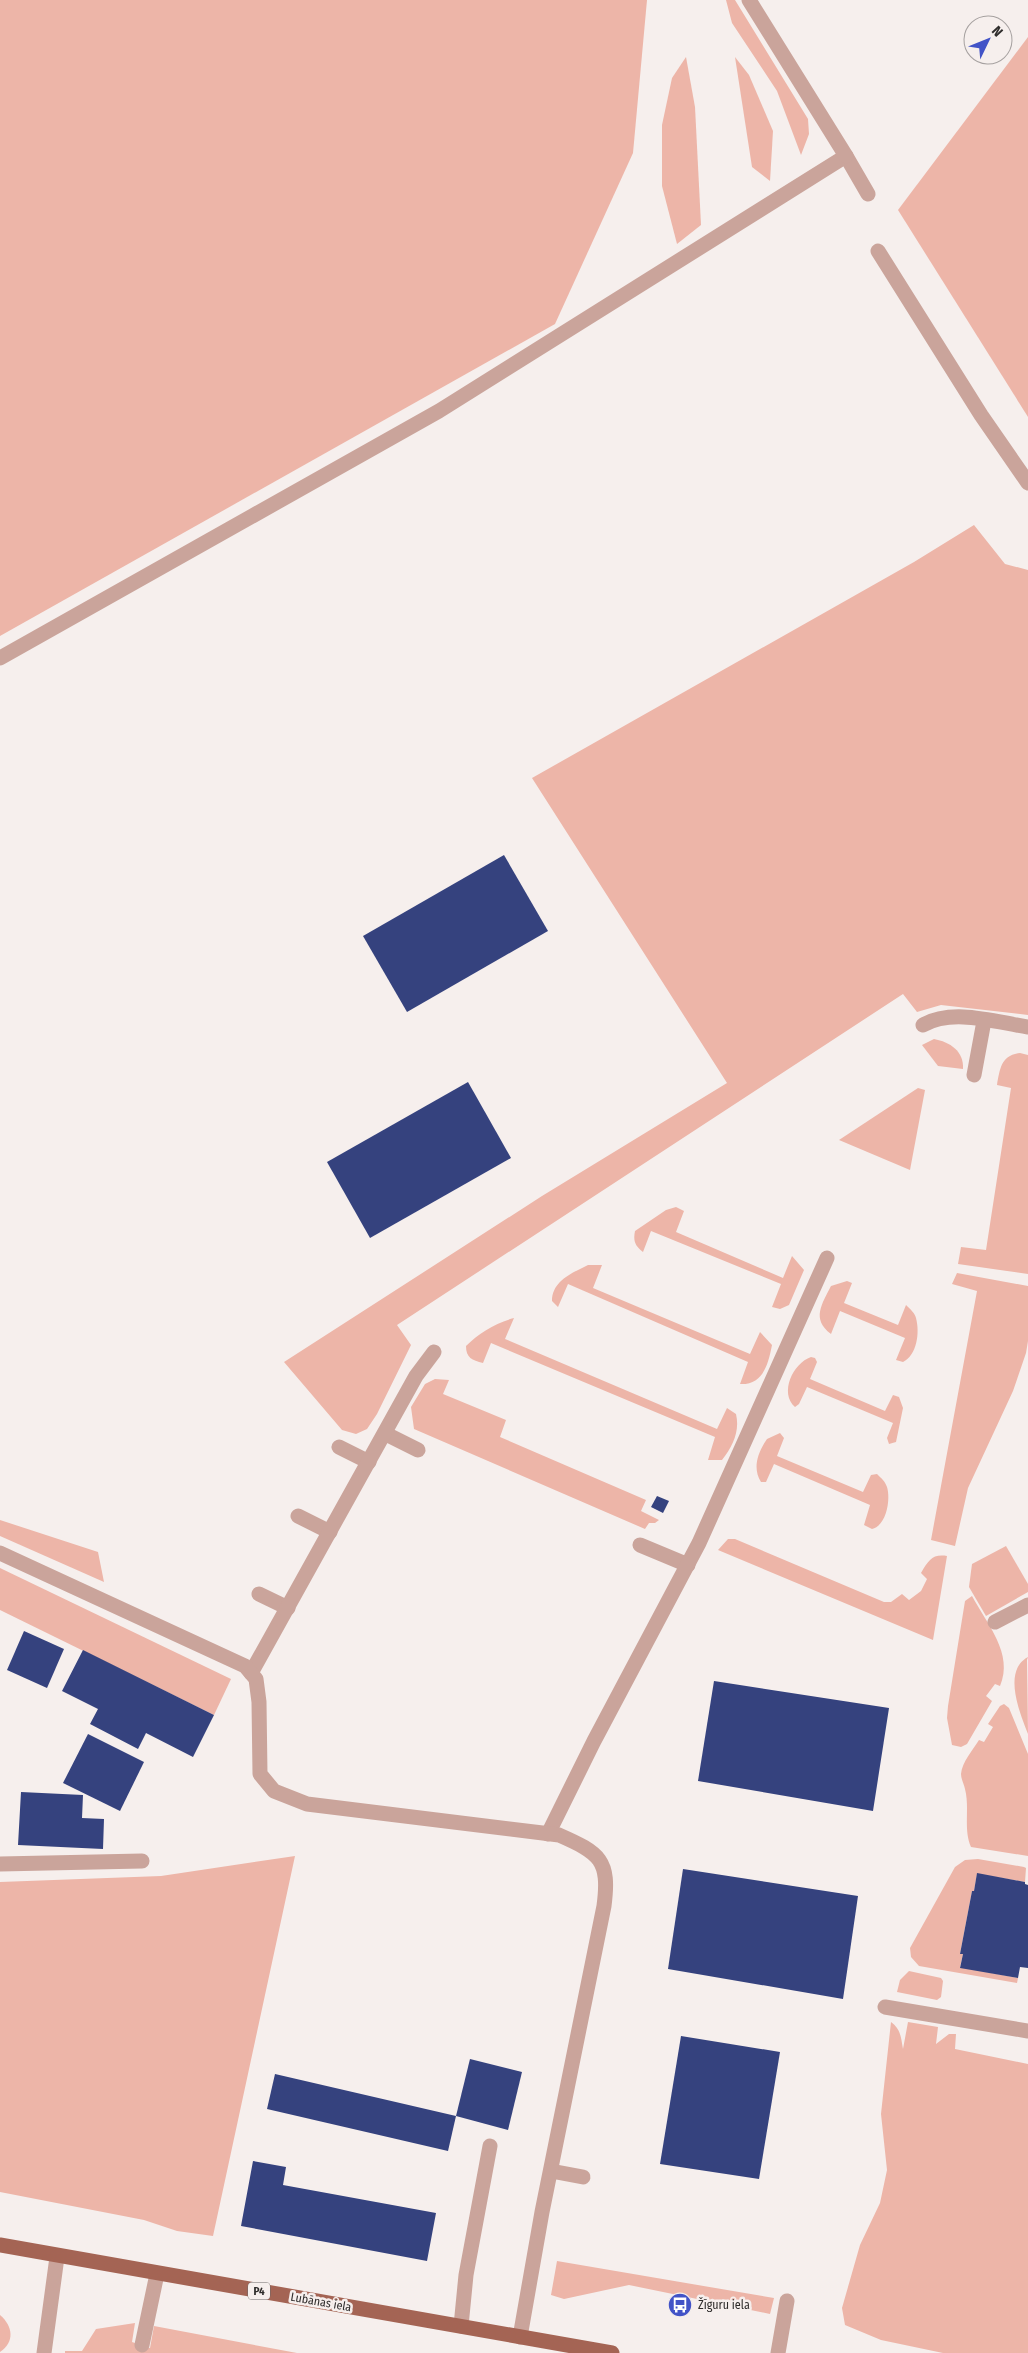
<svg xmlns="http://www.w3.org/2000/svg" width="1028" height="2353" viewBox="0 0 1028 2353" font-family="'Fira Sans Condensed',sans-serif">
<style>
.green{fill:#edb5a8}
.building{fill:#35427e}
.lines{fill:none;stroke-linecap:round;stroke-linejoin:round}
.lane{stroke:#caa49b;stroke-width:15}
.street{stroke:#caa49b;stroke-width:15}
.primary{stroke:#a46454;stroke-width:15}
.labels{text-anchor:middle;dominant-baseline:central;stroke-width:5;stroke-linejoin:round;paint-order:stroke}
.shield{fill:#f6efed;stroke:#6b6766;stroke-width:1}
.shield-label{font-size:11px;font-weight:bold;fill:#2f2d2c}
.street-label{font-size:12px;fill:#2f2d2c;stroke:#f6efed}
.poi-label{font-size:12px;fill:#2f2d2c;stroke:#f6efed;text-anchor:start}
</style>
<rect width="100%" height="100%" fill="#f6efed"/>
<g class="green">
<polygon points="0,0 647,0 633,153 555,324 0,636"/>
<polygon points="726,0 735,0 808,119 809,134 801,155 777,91 732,23"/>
<polygon points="1028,37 1028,417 898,210"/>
<polygon points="686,57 695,107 701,225 677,244 662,186 662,125 672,78"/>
<polygon points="735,57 749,75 773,131 770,181 752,167"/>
<polygon points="974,525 1005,564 1028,570 1028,1015 941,1005 917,1012 903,994 397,1325 411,1345 377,1414 367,1429 356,1434 342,1430 284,1362 542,1196 727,1083 532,778 914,562"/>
<path d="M934,1039C950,1042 964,1051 963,1069L938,1066L922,1045Z"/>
<path d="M1020,1053L1028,1055V1274L958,1264L961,1247L986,1250L1011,1088L997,1085C1000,1069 1001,1055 1020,1053Z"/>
<polygon points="918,1088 925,1090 910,1170 839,1140"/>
<path d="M676,1207L684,1211L676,1232L783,1278L792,1256L804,1270L789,1305L780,1309L772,1307L781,1284L651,1231L643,1252C635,1246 633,1241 635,1231L666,1210Z"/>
<path d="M588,1265H602L593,1288L750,1354L760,1332L772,1345C768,1365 763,1385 740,1384L748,1362L568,1284L558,1307L552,1301C552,1281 572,1273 588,1265Z"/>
<polygon points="957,1273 1028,1286 1028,1341 1026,1353 1013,1391 968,1488 955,1546 931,1540 977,1291 952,1284"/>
<path d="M847,1281L852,1283L844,1303L898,1325L906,1305C910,1309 915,1313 916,1318C920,1333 917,1355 903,1362L896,1360L905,1338L840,1311L831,1334C811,1319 822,1304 831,1286Z"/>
<path d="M514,1318L505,1339L717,1429L727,1408L736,1414C740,1431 733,1446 722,1460H708L715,1437L491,1343L483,1363C472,1360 466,1358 466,1346C479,1333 495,1323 514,1318Z"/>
<path d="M811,1357L815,1358L817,1362L810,1379L885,1411L893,1395L899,1397L903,1408L896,1442L889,1444L887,1438L893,1423L807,1387L799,1404L795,1407C779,1393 793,1363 811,1357Z"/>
<polygon points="435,1379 449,1380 443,1394 506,1420 500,1437 646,1500 641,1511 659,1520 655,1523 649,1523 645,1529 414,1429 411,1407 425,1384"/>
<path d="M780,1433L784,1438L777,1456L863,1492L871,1475L877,1474C881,1478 885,1481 887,1487C891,1500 886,1526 872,1529L864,1525L870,1505L774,1464L766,1482H761C752,1468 758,1452 767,1439Z"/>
<polygon points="0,1520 98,1552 104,1582 0,1536"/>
<path d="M728,1539H735L884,1602H891L902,1594L909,1600L921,1591L927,1579L921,1573C929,1560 932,1554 947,1556L933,1640L718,1550Z"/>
<polygon points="1006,1546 1028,1584 1028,1592 986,1616 969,1587 972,1564"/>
<polygon points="0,1568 231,1679 214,1715 0,1610"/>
<path d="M972,1596C987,1624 1014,1654 1000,1686L995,1684L986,1696L992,1701L967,1744L961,1747L952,1745L947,1718L948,1706L965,1601Z"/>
<path d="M1028,1657L1027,1660L1028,1734C1020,1713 1002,1671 1028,1657Z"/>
<path d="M1004,1704L1009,1708L1028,1754V1856L971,1847C963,1829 970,1808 965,1789C964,1784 961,1779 961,1774C962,1762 973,1750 979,1740L984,1742L993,1727L988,1724L1000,1706Z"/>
<polygon points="295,1856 213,2236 177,2231 144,2220 0,2192 0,1882 161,1876"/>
<polygon points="978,1859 1024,1867 1026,1868 1025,1882 977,1874 974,1891 972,1891 960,1954 963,1954 960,1967 1018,1978 1017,1983 919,1966 911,1957 910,1948 955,1867 965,1860"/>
<polygon points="909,1971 941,1978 943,1981 941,1997 937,2000 897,1992 900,1980"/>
<path d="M891,2022C901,2029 901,2038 903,2049L908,2022L938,2027L936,2044L949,2034H956L955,2049L1028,2064V2353H943L881,2340L845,2325L842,2308L860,2245L880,2203L887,2170L881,2114Z"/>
<polygon points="557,2261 774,2298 770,2314 629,2285 564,2299 551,2295"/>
<path d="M0,2315C13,2326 15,2342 0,2352Z"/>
<polygon points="135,2323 132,2342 150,2348 154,2326 297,2353 65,2353 65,2351 82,2351 96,2329"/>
</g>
<g class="building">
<polygon points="504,855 548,931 407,1012 363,936"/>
<polygon points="468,1082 511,1158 370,1238 327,1162"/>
<polygon points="657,1496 669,1501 663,1513 651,1507"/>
<polygon points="24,1631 64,1649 47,1688 7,1670"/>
<polygon points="83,1650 214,1715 193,1757 146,1733 138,1749 90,1724 98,1709 62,1691"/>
<polygon points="714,1681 889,1708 873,1811 698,1781"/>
<polygon points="88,1734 144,1762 120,1811 63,1783"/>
<polygon points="21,1792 83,1795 82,1818 104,1819 103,1849 18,1845"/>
<polygon points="683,1869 858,1896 843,1999 668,1969"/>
<polygon points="977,1873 1025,1882 1025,1884 1028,1885 1028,1968 1020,1967 1018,1978 960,1968 963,1954 960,1954 972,1891 974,1891"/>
<polygon points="681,2036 780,2052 759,2179 660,2164"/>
<polygon points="470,2059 522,2072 508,2130 456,2116"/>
<polygon points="275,2074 456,2116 448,2151 267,2109"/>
<polygon points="253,2161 286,2167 283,2185 436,2213 427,2261 241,2226"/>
</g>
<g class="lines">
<g class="lane">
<polyline points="0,658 439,411 846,156 868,194"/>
<path d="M923,1025C953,1008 995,1022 1028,1027"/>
<polyline points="974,1075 984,1021"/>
<polyline points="386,1434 418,1450"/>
<polyline points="339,1447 369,1462"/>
<polyline points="298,1516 330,1532"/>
<polyline points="640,1545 688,1565"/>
<polyline points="259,1594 288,1608"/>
<polyline points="995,1622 1028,1605"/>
<polyline points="251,1673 416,1376 434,1352"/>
<polyline points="548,1834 594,1741 699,1543 827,1258"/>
<polyline points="0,1864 142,1861"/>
<polyline points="885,2007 1028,2031"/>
<polyline points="551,2171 583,2177"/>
<polyline points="461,2326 466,2275 490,2146"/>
<polyline points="142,2345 157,2274"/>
<polyline points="44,2353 57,2257"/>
<polyline points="778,2353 787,2301"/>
</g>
<g class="street">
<polyline points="749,0 846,156"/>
<polyline points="878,251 981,415 1028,483"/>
<path d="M0,1553L245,1666L256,1679L259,1702L260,1774L274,1791L307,1804L559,1835C600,1853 610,1860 604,1906L542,2212L520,2337"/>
</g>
<polyline class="primary" points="0,2245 612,2353"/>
</g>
<defs>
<g id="bus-disc" transform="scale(1.25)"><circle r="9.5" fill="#4253c7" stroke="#f6efed"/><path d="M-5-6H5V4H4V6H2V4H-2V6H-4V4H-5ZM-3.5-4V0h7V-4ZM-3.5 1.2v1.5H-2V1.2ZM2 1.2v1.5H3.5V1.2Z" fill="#fff"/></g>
</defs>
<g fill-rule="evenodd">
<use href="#bus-disc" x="680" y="2305"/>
</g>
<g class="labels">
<rect class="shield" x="248" y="2282.5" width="22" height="17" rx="4"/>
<g class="shield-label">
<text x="259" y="2291">P4</text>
</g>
<g class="street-label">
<text transform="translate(321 2302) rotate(10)">Lubānas iela</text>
</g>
<g class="poi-label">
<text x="698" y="2305">Žīguru iela</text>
</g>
</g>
<g transform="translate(988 40) rotate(47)"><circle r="24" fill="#f6efed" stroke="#a6a1a0"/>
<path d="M0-4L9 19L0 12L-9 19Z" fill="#4253c7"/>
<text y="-8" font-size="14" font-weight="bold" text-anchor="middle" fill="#2f2d2c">N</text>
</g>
</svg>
